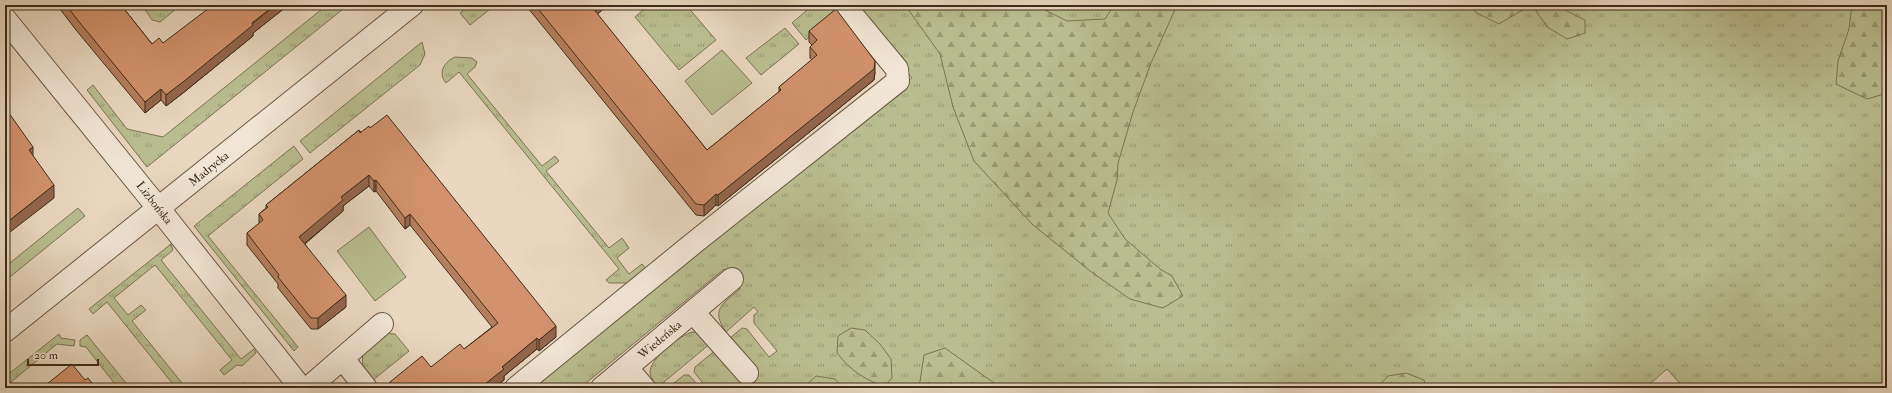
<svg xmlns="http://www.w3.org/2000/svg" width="1892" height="393" viewBox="0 0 1892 393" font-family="'IM FELL Double Pica',serif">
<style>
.grass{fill:url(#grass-tufts);stroke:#7c7555}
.forest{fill:url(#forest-firs);stroke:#7c7555}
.green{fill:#b9be90;stroke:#7c7555}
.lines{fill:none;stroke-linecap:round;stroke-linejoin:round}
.minor-casing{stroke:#6a5743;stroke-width:24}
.minor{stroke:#f1e6d5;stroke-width:22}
.wall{fill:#b57e5e;stroke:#3f2c1a}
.shaded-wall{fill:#93664c;stroke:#3f2c1a}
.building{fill:#d2926d;stroke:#3f2c1a}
.labels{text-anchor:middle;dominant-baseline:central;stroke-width:3;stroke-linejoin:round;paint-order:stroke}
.street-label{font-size:12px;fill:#3f2c1a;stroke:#f1e6d5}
</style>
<defs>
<pattern id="grass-tufts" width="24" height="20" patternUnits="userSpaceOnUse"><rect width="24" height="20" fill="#b9be90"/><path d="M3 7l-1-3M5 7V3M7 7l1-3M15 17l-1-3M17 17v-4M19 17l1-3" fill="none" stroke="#989b75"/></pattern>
<pattern id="forest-firs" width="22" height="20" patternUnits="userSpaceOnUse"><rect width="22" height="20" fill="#b9be90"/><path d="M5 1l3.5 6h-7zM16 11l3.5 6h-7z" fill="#989b75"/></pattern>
</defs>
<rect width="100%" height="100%" fill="#e9d8bf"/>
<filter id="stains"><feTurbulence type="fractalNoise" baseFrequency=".005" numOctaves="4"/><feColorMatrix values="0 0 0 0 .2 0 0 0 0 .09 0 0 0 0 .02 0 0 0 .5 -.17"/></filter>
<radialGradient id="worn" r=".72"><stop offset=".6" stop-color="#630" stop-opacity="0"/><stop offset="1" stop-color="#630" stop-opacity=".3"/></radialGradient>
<g class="grass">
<polygon points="142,5 181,5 160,22 152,20"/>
<polygon points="327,5 348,5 147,167 87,90 93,85 127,129 163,137"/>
<polygon points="470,5 495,5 470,25 460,13"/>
<polygon points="649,5 686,5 716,40 679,70 635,17"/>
<polygon points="813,5 837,5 840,9 806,40 792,23"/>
<path d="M854,5H1887V388H1684L1667,369L1645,388H707L694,372L695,367L717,349L755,368L731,337L742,328L747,329L769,357L777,351L754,323V315L758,312L754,307L726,332C710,309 723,304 740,289L724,269L580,388H527L912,78Z"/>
<polygon points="785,28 799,44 761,75 746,58"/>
<polygon points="422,42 425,54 420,65 310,153 300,141"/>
<path d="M455,57L472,58L477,62L475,67L467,74L542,166L555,156L559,161L546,171L609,248L622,238L629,248L617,258L629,274L642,264L646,269L629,283H609L606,280L619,269L459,72L446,83C437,73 445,61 455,57Z"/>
<polygon points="294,146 303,159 208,236 298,347 294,351 194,226"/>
<polygon points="78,208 85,216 5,281 5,267"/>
<polygon points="171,244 173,250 161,260 241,359 254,349 256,353 242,366 237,365 224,375 220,370 232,360 155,265 114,298 128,315 141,305 146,310 132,321 186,388 176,388 107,302 93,314 89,309"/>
<path d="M692,332L700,333L711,343L658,387C655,383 651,379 650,373C649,359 679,336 692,332Z"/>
<polygon points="380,333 395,334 409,351 373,380 363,369 362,348"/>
<polygon points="59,334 61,338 75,340 74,346 57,344 5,387 5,377"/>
<polygon points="87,335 130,388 118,388 86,347 80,346 80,340"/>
<polygon points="684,375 689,375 700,388 668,388"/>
<polygon points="243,383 283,388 248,388"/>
</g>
<g class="forest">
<polygon points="905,5 1035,5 1067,21 1105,19 1114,5 1177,5 1151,63 1133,112 1118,163 1117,180 1108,213 1125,239 1160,269 1172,276 1183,296 1163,308 1130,299 1090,271 1032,224 974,161 953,107 940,54"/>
<polygon points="1473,5 1531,5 1499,24 1475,12"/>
<polygon points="1532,5 1565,5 1565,10 1585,20 1585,33 1567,39 1547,27"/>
<polygon points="1852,5 1887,5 1886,50 1887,86 1884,94 1867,99 1836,84 1838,61 1849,29"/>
<path d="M851,328L865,330L880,344L891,359L892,378L884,387C863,378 851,371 837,353L838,336Z"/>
<polygon points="945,348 1001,388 919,388 924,355"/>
<polygon points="1406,373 1424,380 1426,388 1377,388 1388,376"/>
<polygon points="816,376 835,379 843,388 803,388"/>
</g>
<g class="green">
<polygon points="722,50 752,83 712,115 685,81"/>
<polygon points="369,227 406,277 375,301 337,251"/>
</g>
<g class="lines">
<g class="minor-casing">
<g id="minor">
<polyline points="5,19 159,209 301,388"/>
<polyline points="693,312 747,373"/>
<polyline points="5,331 412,5"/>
<polyline points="343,359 366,388"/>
<polyline points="627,368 644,388"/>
<polyline points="308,388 382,324"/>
<polyline points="516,388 695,242 898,81 897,69 844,5"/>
<polyline points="602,388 732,279"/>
</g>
</g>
<use href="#minor" class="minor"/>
</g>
<g class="wall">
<polygon points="57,5 121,5 152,44 163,43 286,5 286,7 253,33 253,36 183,93 166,106 161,100 145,113 76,30"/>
<polygon points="528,5 608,5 597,14 707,150 779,92 779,87 812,60 810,58 810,47 812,45 809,42 809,31 875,72 874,80 718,206 716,205 704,216 696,215 528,8"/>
<polygon points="359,130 556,337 539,351 537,349 504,376 504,380 494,388 390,388 390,382 431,367 464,349 492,327 410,225 405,229 376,191 374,192 369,186 343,206 343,211 305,244 346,307 318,329 311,329 278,288 278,284 247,245 247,233 259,224 259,214 266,208 266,205"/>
</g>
<g class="shaded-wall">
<polygon points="275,5 286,5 286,7 253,33 253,36 183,93 166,106 166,95"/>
<polygon points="595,5 608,5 592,19 592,7"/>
<polygon points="875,61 875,72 874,80 718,206 718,195"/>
<polygon points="161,89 161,100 145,113 145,102"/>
<polygon points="33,147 33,160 29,150"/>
<polygon points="369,175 369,186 343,206 343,211 299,248 299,237 341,197"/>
<polygon points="376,180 376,191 374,192 374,181"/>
<polygon points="54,185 54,198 5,236 5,224"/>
<polygon points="716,194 716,205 704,216 704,205"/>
<polygon points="410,214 410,225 405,229 405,218"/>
<polygon points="346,295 346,307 318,329 318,318"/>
<polygon points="556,326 556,337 539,351 539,340"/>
<polygon points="537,338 537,349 504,376 504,380 494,388 480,388 502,367"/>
</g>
<g class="building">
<polygon points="66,5 121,5 152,44 159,38 163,43 213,5 275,5 252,23 253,25 183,82 166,95 161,89 145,102 76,18"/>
<polygon points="535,5 595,5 592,7 707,150 781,90 779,87 817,55 810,47 817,40 809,31 836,9 875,61 874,69 718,195 716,194 704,205 696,204"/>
<polygon points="5,109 11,116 33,147 29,150 54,185 5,224"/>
<polygon points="387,115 556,326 539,340 537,338 502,367 504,369 480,388 395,388 390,382 422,356 431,367 460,344 464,349 498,323 410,214 405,218 376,180 374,181 369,175 341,197 343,200 299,237 346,295 318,318 311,318 278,277 279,275 247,233 263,220 259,214 268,207 266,205 359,130 360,133 369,126 370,128"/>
<polygon points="72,364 85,380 88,378 96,388 42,388"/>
</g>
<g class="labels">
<g class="street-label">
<text transform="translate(209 169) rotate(-39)">Madrycka</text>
<text transform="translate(154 203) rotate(52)">Lizbońska</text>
<text transform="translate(660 340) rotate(-40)">Wiedeńska</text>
</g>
</g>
<rect width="1892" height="393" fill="none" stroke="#e9d8bf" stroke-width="20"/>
<rect x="6" y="6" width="1880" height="381" fill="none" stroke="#3f2c1a" stroke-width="2"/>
<rect x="10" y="10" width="1872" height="373" fill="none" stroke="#3f2c1a"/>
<path d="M28 359v6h70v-6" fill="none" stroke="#3f2c1a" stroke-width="2"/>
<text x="34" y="359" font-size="12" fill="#3f2c1a" stroke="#f1e6d5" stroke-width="3" paint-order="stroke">20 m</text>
<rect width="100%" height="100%" filter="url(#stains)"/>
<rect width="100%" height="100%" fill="url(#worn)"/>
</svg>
